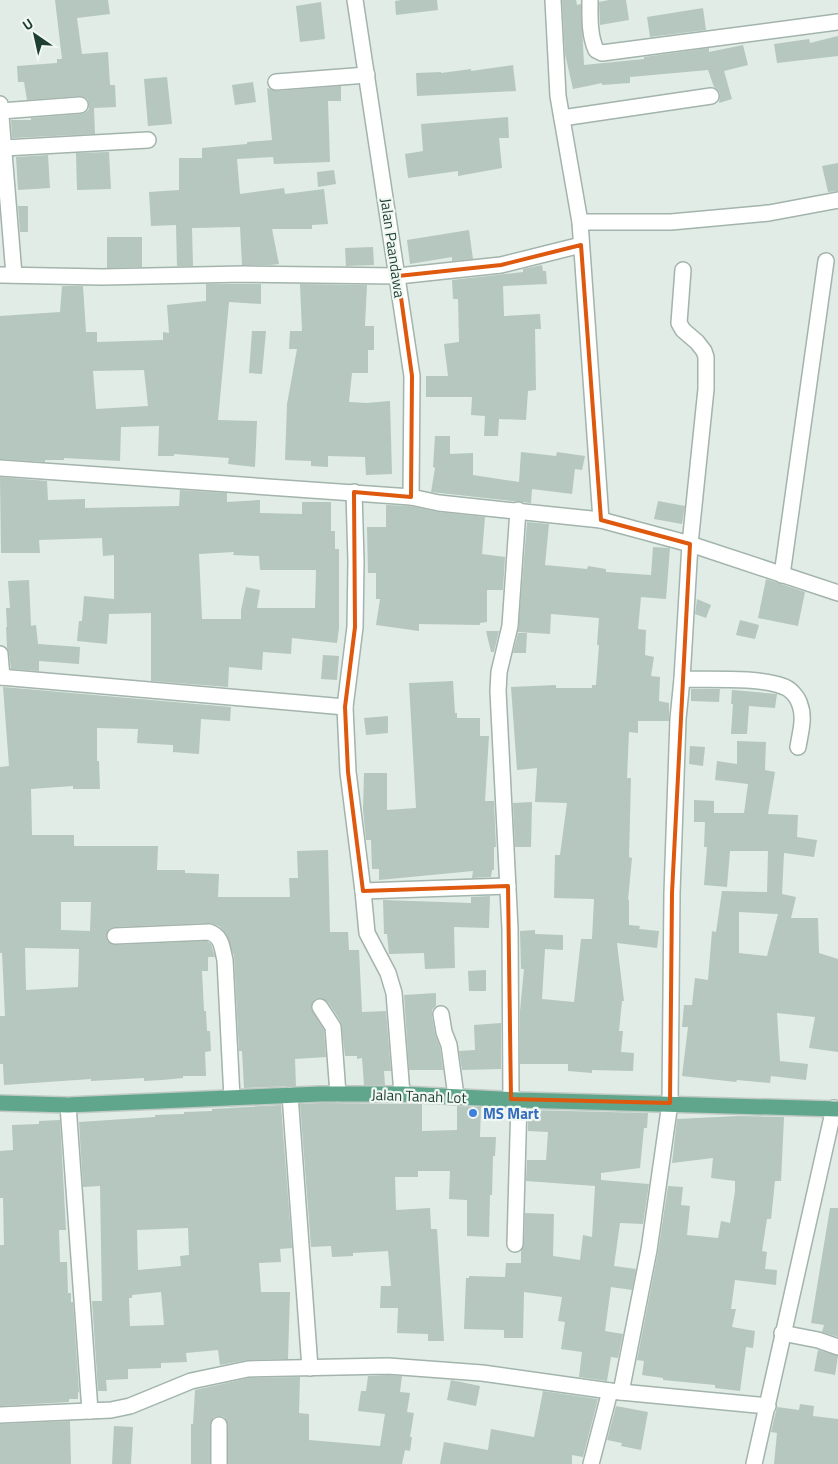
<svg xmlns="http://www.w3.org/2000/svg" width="838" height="1464" viewBox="0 0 838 1464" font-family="'Titillium Web',sans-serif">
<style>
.building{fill:#b5c7be;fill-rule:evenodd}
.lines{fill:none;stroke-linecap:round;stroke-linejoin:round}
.minor-casing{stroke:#a2b4ac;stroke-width:18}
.major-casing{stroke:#c0c9c6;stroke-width:18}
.minor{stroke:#fff;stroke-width:15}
.major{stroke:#60a68d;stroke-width:15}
.marked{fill:none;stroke:#de580e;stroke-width:4;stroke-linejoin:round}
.shop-dot{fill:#3f7fe0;stroke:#f1f8f4;stroke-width:2}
.labels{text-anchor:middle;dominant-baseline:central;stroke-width:4.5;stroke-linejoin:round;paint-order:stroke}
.street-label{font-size:15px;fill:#1f3e32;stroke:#f1f8f4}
.shop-label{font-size:15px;font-weight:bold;fill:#366cbe;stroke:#f1f8f4;text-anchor:start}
</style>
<rect width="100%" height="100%" fill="#e0ece5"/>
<g class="building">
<polygon points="55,0 108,0 110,14 77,18 82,54 108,52 110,85 115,85 116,107 94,108 95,134 12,138 11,120 31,120 31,118 81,114 86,112 89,109 88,100 84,97 80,96 27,100 24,82 18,82 17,66 57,63 57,59 62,59"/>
<polygon points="402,0 437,0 438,10 396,15 395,1"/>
<polygon points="562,0 576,0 577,5 581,4 584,65 644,59 644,57 709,48 709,52 743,45 748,65 724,71 732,99 719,103 720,94 718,90 714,87 708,70 630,77 630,83 602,85 602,83 573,89 565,54"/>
<polygon points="609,0 626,0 629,20 600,25 599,2"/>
<polygon points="321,2 325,39 300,42 296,6"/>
<polygon points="703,8 706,30 650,37 647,17"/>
<polygon points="838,36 838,56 777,63 774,44 809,39 810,43"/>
<polygon points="513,65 516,91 417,96 416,73 441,72 441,73 471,69 471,71"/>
<polygon points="167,77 172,124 148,126 144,79"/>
<polygon points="253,82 256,102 235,105 232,85"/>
<polygon points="341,86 341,101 328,101 330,162 274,164 273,157 237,159 240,194 284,188 285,194 324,189 328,224 312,225 312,229 272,229 279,264 271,265 242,265 240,227 192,228 193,266 177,266 176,225 151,226 149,192 179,190 179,158 202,158 202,148 247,144 247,142 272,140 267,88 277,91"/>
<polygon points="508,117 509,138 499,138 502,168 458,176 458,171 408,178 405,154 423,151 421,124"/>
<polygon points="109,152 111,189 77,190 76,153"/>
<polygon points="48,155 50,188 18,190 16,157"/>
<polygon points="838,163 838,191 828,192 822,166"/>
<polygon points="334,170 336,184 318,187 317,172"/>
<polygon points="18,206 28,206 28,232 20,232"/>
<polygon points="469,230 473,259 452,261 452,257 410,264 407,240"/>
<polygon points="107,237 142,237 142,267 107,268"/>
<polygon points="373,247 374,265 346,266 345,248"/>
<polygon points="542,265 543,271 546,271 547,284 503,286 504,316 540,314 541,329 535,329 536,390 528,391 526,420 499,419 498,436 484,436 485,416 471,415 472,397 426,397 426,376 448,376 444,344 459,342 458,299 453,299 452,280 523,272 523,269"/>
<path d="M206,284H261V304L229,302L218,420L257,421L255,467L228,464L229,458L174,454V456H158L159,426L121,427L120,461L64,458V460H45V462L0,459V316L60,312L62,286H83L86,332H97V342L163,340V332L169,333L167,305L206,301ZM144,370L148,406L96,409L93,371Z"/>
<polygon points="300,284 367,285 365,326 374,326 374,350 368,350 368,373 352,373 349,402 366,403 390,401 392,474 366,475 365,457 328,456 328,467 311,466 311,461 285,460 287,404 297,349 289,349 290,331 302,331"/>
<polygon points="252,331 266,331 262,374 249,373"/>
<polygon points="435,436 450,436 450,454 473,453 473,475 519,482 521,452 556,456 557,452 585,456 582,470 575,469 572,494 532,489 531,503 431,492 435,468 433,467"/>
<path d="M0,477L47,481L48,500L85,499V508L179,506L180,490L227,493V502L260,500V513L302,514V502H331V531H335V549H339V628L337,643L292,638L291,654L263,652L262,670L229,667L228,687L151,681V613L109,614L107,644L77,641L79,621H82L84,596L114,599V555L103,556L102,538L39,540L40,553H1ZM234,552L233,555L259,556L260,570H316L315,608H257L260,590L246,587L241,610V619H202L199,554Z"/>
<polygon points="658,501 685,506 682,524 654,519"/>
<polygon points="386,505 410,506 438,512 485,517 482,554 505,557 503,590 487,590 487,622 480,623 480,625 419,624 419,631 376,625 380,599 376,599 376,573 368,573 367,527 386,527"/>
<polygon points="527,522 549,524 545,565 587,569 588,566 606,569 606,572 651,575 653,547 670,548 666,599 641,597 638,629 646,630 645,655 654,657 651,676 660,677 659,701 669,703 669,721 638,721 638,733 629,732 627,778 631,778 629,857 632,858 628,900 629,900 629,925 640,926 639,929 659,931 657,948 617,943 624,1001 622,1001 619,1031 623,1031 621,1052 634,1053 633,1071 592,1070 592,1073 568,1071 568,1064 520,1064 520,1011 524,969 521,969 520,931 535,930 535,934 563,935 563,950 545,949 542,999 574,1002 581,939 592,939 594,899 554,898 555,855 560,855 567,803 535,802 537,768 517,770 511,687 556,685 556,688 592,688 592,685 596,685 599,645 597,645 599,618 551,614 550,634 518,632"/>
<polygon points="766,579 805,592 798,626 758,618"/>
<polygon points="29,580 31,626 36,625 38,644 80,647 79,664 39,661 39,671 11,669 9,653 7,648 6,627 7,627 6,608 10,608 8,581"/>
<polygon points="697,599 711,605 706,618 695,614"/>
<polygon points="740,620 759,625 755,639 736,635"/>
<polygon points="486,631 499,631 494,652 491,652"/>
<polygon points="518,633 527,633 526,653 513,653"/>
<polygon points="323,655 339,656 337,680 321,679"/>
<polygon points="453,681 455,713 457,713 457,718 480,718 480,736 489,736 485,801 494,801 496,847 494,847 494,870 492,870 491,877 472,878 473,871 379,880 379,869 372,869 371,840 366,840 363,810 364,773 387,773 387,810 416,808 409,683"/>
<path d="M3,687L231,707L230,721L201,719L199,754L173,752V745L137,743L138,729L97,728V761H99L100,789H73V786L31,789L32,835H74V846H158L157,870H185V873L219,874L218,897H290L289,878H298L297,851L328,850L330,932H348L349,950H359L362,1012L386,1011L391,1071H384L385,1085H364L362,1058L357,1059V1056H345L341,1022L328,1002L320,998L315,999L311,1008L324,1030L326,1057L295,1059L296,1086L244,1088L242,1051H239L234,956L226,934L219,926L209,923L115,927L110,928L106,936L107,941L115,945L207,941L211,944L215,957H208V971H202L204,1011H206L207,1031H210L211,1051L205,1052L206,1076H183V1078L162,1080L144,1081V1078L91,1081V1079L4,1085L3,1064H0V1016H5L2,953H0V767L9,766ZM61,902H91L90,931L61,930ZM25,948L79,949L78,987L26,990Z"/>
<polygon points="691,689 720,689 719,702 691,701"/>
<polygon points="732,690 777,694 775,708 749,706 747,734 731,734 733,704 731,704"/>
<polygon points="388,716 388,733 366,735 364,718"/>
<path d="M737,741L766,742L765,770L775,772L768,814L798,815L797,837L817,840L814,857L784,853L782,894L796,897L791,918H818L819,953L838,959V1052L809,1048L815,1017L777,1013L780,1061L808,1064L806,1080L771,1076L770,1083L737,1080L736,1082L682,1076L688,1027H682L684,1005H692L695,978L708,980L712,931L716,932L722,891L767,892L768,851H730L727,887L704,885L707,847H704L705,822H694V800L714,801V813H744L748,784L715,780L717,761L737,764ZM739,912L778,914L767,956L739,953Z"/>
<polygon points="690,746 705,747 703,766 689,764"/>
<polygon points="532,802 531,847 515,847 513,803"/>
<polygon points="490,896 489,928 454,927 455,968 425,969 424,953 389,954 387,934 384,934 383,900 471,903 471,897"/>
<polygon points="486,970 486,991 469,991 468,971"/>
<polygon points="436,993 436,1006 432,1010 432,1016 435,1034 440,1047 443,1070 409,1070 404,995"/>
<polygon points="501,1023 501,1069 462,1070 459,1051 475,1050 474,1025"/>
<polygon points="320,1103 422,1104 422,1131 457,1130 457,1106 481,1107 480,1137 496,1137 495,1156 493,1156 492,1195 490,1195 489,1237 467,1236 467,1200 449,1199 450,1171 418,1171 418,1177 395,1177 396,1210 430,1208 431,1229 437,1229 444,1341 428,1341 428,1334 397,1333 398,1308 380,1308 381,1286 391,1286 388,1251 353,1253 353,1256 332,1257 331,1246 311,1247 300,1104"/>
<path d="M281,1105L292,1248L280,1249L281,1262L259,1263L261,1292H290L288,1359L248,1360L220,1365L218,1350L186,1353L187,1362L161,1363V1368L128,1369V1379L106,1380L107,1391H98L92,1301H102L100,1186L83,1187L79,1122L155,1117V1115L184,1114V1112L212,1111V1109ZM188,1228L189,1255L180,1256L181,1266L138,1270L137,1230ZM161,1292L164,1325L130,1326L129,1298H132V1295Z"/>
<polygon points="528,1110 648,1113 647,1128 644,1128 640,1168 601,1173 601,1180 649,1184 643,1224 620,1223 614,1266 636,1269 632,1290 611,1287 605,1331 623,1334 618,1358 611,1357 607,1381 579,1377 582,1352 561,1349 565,1322 558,1321 562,1297 524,1292 523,1338 504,1338 504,1330 464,1329 466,1278 469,1278 469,1276 505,1277 506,1263 521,1263 521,1251 524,1244 525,1213 554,1214 553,1256 580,1260 583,1235 592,1237 595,1186 526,1181 527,1160 546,1160 548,1132 528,1131"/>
<polygon points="739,1116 784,1117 781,1181 775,1181 771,1219 767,1219 762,1251 767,1252 765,1269 777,1270 776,1285 735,1280 731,1309 736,1309 732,1327 755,1331 753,1348 746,1347 740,1391 715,1388 715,1385 663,1380 663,1378 642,1375 644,1361 637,1360 658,1252 668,1186 683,1187 681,1205 690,1206 687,1235 718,1238 721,1221 730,1223 735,1191 735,1181 711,1178 713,1158 672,1163 677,1119"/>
<polygon points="60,1120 66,1230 59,1230 60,1262 67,1262 68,1293 71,1293 71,1302 73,1302 79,1392 78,1392 78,1399 69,1399 69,1402 0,1406 0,1245 4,1245 3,1198 0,1198 0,1151 13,1150 12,1125 39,1124 39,1121"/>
<polygon points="830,1208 838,1208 838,1337 822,1332 824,1325 811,1323"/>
<polygon points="818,1350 838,1356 835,1375 814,1371"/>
<polygon points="388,1375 402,1376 400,1392 410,1393 407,1412 414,1413 410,1437 412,1437 410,1451 405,1450 402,1464 228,1464 228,1425 224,1417 219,1416 214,1417 210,1425 210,1464 191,1464 191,1424 193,1424 195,1390 249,1378 300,1377 299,1413 309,1414 309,1440 380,1446 385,1414 358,1411 361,1391 366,1391 368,1376"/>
<polygon points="451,1380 480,1386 476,1406 447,1400"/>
<polygon points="543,1391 598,1399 583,1457 572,1455 572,1464 440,1464 444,1442 488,1450 491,1429 534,1437"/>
<polygon points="800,1404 814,1406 813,1416 838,1419 838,1464 774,1464 777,1433 771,1432 777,1407 799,1410"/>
<polygon points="616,1406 648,1412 641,1450 621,1446 622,1443 607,1440"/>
<polygon points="70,1421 71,1464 0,1464 0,1424"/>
<polygon points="114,1426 133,1427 131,1464 112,1464"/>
</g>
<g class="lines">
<g class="minor-casing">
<g id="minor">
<polyline points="355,0 412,376 411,497"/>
<polyline points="553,0 558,96 580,222 601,520"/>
<path d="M590,0C590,17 589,34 596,50L602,53L838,22"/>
<polyline points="276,82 367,75"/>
<polyline points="0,104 14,275"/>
<polyline points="1,111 80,105"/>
<polyline points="562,118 711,96"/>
<polyline points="4,148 148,140"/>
<polyline points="580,222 671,222 769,213 838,200"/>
<polyline points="0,275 102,277 244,274 398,276 501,265 581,245"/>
<polyline points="0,468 411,497 439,503 601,520 690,544 838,593"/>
<polyline points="354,492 356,561 355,627 345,707 348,772 363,891 367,933 388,973 394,993 402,1094"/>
<polyline points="782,575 826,261"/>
<polyline points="0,654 2,677"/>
<polyline points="0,677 345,707"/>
<path d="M682,679C709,680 759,677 782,686C790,688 798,697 800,705C805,718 800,734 798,747"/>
<polyline points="363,891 508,886"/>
<path d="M115,936L209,932C222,936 222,948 225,960L232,1098"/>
<polyline points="320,1007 333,1027 338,1094"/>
<polyline points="441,1014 444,1032 449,1045 456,1096"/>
<polyline points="290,1095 310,1368"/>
<polyline points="511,1099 510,929 498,691 499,672 510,626 518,510"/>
<polyline points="68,1105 90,1411"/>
<polyline points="515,1244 519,1100"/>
<polyline points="782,1333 818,1340 838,1347"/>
<polyline points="621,1392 649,1250 670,1103 672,893 678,719 682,679 690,544 706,389 706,357 704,351 697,342 683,330 679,323 683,270"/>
<polyline points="0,1415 111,1410 130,1406 191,1381 248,1369 388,1366 482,1373 610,1391 768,1406"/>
<polyline points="219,1464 219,1425"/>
<polyline points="591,1464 610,1391"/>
<polyline points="754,1464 834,1108"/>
</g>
</g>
<g class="major-casing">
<polyline id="major" points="0,1103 68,1105 320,1094 402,1094 519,1100 838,1109"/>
</g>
<use href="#minor" class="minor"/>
<use href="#major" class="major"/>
</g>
<path class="marked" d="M581,245L601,520L690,544L672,893L670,1103L511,1099L508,886L363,891L348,772L345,707L355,627L354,492L411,497L412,376L398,276L501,265Z"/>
<circle class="shop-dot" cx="473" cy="1113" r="5"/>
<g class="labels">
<g class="street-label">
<text transform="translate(393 248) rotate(82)">Jalan Paandawa</text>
<text transform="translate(419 1096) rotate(2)">Jalan Tanah Lot</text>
</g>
<g class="shop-label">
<text x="483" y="1113">MS Mart</text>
</g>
</g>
<g transform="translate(35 35) rotate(326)" stroke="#f1f8f4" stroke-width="4" paint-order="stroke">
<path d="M0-4L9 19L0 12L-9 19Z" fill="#1f3e32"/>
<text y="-8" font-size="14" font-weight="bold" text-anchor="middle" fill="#1f3e32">U</text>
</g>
</svg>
